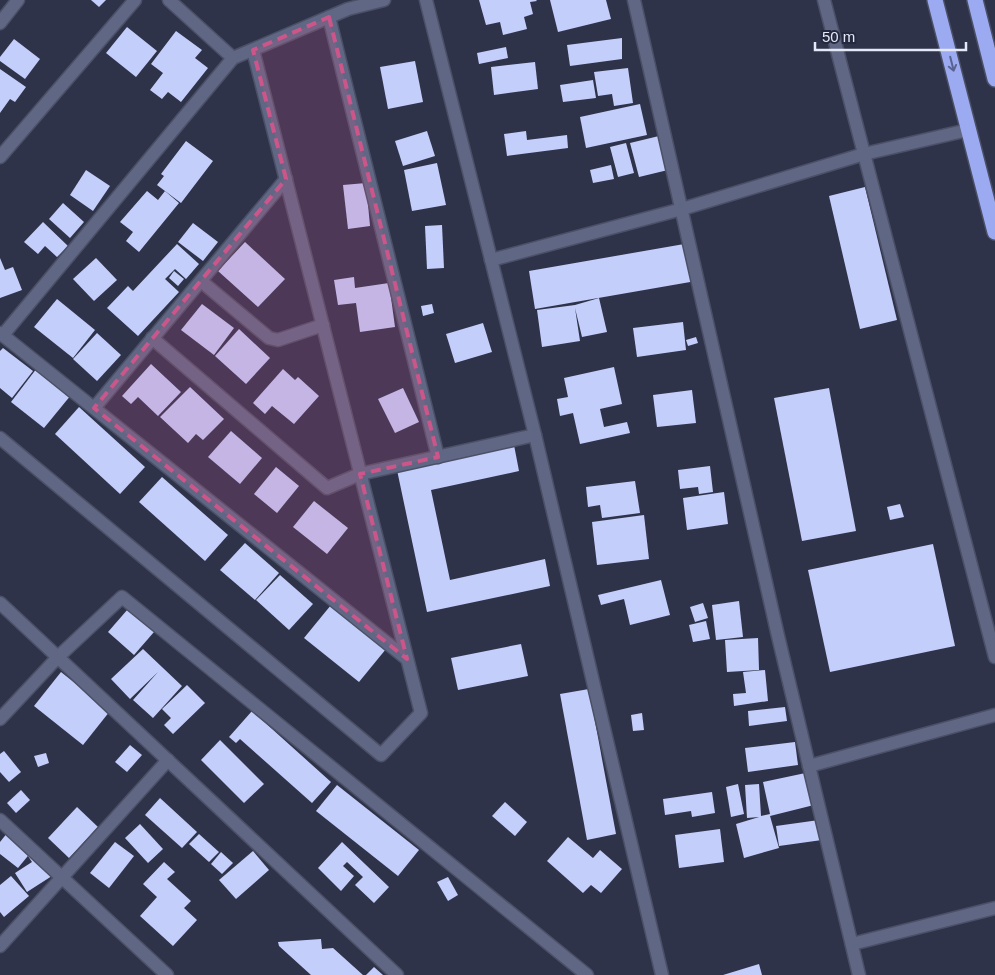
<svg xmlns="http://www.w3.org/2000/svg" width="995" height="975" viewBox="0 0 995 975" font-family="Helvetica,sans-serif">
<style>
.building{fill:#c4cefb}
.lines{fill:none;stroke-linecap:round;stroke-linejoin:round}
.minor-casing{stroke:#4b5066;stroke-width:15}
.highway-casing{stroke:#4b5066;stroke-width:18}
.minor{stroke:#606784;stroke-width:12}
.highway{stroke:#9caaf2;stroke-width:15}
.oneway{stroke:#5a6390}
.marked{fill:#cc568a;fill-opacity:0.2;stroke:#cc568a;stroke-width:4;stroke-dasharray:10 6;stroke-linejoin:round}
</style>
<rect width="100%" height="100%" fill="#2e334a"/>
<g class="building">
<polygon points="91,0 106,0 99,7"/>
<polygon points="479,0 536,0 537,1 530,2 533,14 524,17 527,29 503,35 500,22 486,25"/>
<polygon points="550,0 606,0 611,19 558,32"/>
<polygon points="127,27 157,51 136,77 106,53"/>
<polygon points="176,31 202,50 195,58 208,68 181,102 168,92 162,99 150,90 163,73 151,64"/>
<polygon points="622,38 622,59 570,66 567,45"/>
<polygon points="14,39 40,59 25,79 0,61 0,57"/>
<polygon points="506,47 508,58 479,64 477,53"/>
<polygon points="415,61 423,102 388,109 380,67"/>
<polygon points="535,62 538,89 494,95 491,67"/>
<polygon points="628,68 633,103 614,106 612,94 598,96 594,72"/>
<polygon points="0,69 26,87 15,102 10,99 0,113"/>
<polygon points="593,80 596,98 563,102 560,85"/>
<polygon points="640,104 647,135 586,148 580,117"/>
<polygon points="427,131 435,156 403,166 395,141"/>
<polygon points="526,131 527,140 567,135 568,148 507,156 504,134"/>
<polygon points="659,136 668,170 639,177 630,143"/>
<polygon points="186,141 213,161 181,203 157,185 164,176 161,174"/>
<polygon points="626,143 634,173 618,177 610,147"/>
<polygon points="437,163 446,205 412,211 404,170"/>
<polygon points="611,165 614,179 593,183 590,170"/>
<polygon points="86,170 110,186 93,211 70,195"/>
<polygon points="366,183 370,226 348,229 343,185"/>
<polygon points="865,187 897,320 860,329 829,196"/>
<polygon points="147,191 158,200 165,191 179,203 139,252 126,241 133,232 120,222"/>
<polygon points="63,203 84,222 70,238 49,219"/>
<polygon points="43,222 68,246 57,257 45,246 38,254 24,242"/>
<polygon points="193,223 218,242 203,261 178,242"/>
<polygon points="442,225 444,268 427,269 425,226"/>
<polygon points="245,242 285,279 258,307 218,271"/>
<polygon points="690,243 696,281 535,309 529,271"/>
<polygon points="177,244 199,264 186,279 175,269 165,279 179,292 138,336 107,308 128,286 133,291"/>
<polygon points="0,258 5,270 13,267 22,290 0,298"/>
<polygon points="96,258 117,280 94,301 73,279"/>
<polygon points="174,271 184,279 178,286 169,278"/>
<polygon points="354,277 355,288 389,283 395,327 360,332 356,303 338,305 334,280"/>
<polygon points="599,298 607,332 582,337 575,308 580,341 542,347 537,310 575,305"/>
<polygon points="57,299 95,330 73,358 34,327"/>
<polygon points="202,304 234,328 214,355 181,330"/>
<polygon points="432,304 434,313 423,316 421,306"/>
<polygon points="683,322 686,350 637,357 633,328"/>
<polygon points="483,323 492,352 455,363 446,334"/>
<polygon points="239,329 270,358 246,384 215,356"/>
<polygon points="97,333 121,355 97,381 73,359"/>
<polygon points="696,337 698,343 688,346 686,340"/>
<polygon points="3,348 33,371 12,398 0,388 0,351"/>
<polygon points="151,364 181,392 158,416 138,397 131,404 122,396"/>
<polygon points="614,367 622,404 600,409 604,427 627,422 630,433 580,444 573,413 560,416 557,399 568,397 564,378"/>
<polygon points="37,368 71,395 44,428 11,402"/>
<polygon points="283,369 295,380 298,377 319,396 294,424 272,406 265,414 253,403"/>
<polygon points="190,387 224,419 203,440 196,434 188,443 160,417"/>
<polygon points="403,388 419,422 395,433 378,399"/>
<polygon points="829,388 856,531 802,541 774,398"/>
<polygon points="692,390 696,423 657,427 653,395"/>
<polygon points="79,407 145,467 120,494 55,434"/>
<polygon points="231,431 262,458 240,484 208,457"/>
<polygon points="514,445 519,471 431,490 450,580 545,559 550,586 427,612 397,470"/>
<polygon points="710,466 713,492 699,494 698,487 680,489 678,470"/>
<polygon points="276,467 299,486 277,513 254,494"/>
<polygon points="162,477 228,535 205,561 139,502"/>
<polygon points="635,481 640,513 602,518 600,505 588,507 586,487"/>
<polygon points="724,492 728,524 687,530 683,498"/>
<polygon points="314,501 348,528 327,554 293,527"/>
<polygon points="900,504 904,517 890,520 887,507"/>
<polygon points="644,515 649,559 597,565 592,522"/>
<polygon points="245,543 279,573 255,600 220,570"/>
<polygon points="933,544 955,646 830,672 808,570"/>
<polygon points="280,575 313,604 289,630 256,600"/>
<polygon points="661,580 670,615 630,625 624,599 601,605 598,595"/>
<polygon points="739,601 743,637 716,640 712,605"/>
<polygon points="703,603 708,618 695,622 690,607"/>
<polygon points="331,605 386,649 359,682 304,638"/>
<polygon points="128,609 154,632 134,655 108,632"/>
<polygon points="706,621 710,639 693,642 689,625"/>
<polygon points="758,638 759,670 727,672 725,640"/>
<polygon points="521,644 528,676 458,690 451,658"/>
<polygon points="143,649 182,686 153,718 133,700 158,672 130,699 111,679"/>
<polygon points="765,670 768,701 734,706 733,694 746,693 743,672"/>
<polygon points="61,672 110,711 83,745 34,706"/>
<polygon points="187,685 205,703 173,734 164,725 171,718 162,709"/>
<polygon points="589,689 616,834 587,840 560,694"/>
<polygon points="785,707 787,721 749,726 748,711"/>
<polygon points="252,711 331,782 312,803 240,739 236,743 229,737"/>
<polygon points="642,713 644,730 633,731 631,715"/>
<polygon points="220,740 264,784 244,803 201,760"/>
<polygon points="795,742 798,765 748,772 745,748"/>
<polygon points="130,745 142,755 127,772 115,762"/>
<polygon points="4,751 21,772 9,782 0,772 0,754"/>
<polygon points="46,753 49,763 38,767 34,756"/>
<polygon points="815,771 822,803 770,816 779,848 744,858 736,824 759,817 747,818 745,785 759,784 761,816 770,814 763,782"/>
<polygon points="738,784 744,814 731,817 726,787"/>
<polygon points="337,785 419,850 398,876 316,811"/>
<polygon points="21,790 30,800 16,813 7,803"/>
<polygon points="712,792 715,813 692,817 691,811 665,815 663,799"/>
<polygon points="160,798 197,832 182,848 145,815"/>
<polygon points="505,802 527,822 515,836 492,816"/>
<polygon points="77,807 98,827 69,858 48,838"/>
<polygon points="819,820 822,840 779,846 776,826"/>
<polygon points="140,824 163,849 148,863 125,838"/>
<polygon points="12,827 36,846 18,868 0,854 0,842"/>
<polygon points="720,829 724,862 679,868 675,835"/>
<polygon points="199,834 219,852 209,862 189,844"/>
<polygon points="568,837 593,858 600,850 622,869 601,893 591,885 583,893 547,861"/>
<polygon points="115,842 134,856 109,888 90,873"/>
<polygon points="342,842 389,887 374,903 355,885 363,877 347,862 343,866 354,876 341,891 318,868"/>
<polygon points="40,849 55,874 27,892 15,873 32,862 28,856"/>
<polygon points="253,851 269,870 236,899 219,880"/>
<polygon points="221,852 233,863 222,874 211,864"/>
<polygon points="164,862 175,872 167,879 191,901 184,908 197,920 173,946 140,916 157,897 143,884"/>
<polygon points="11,876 29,896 4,917 0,912 0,885"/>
<polygon points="448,877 458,895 448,901 437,882"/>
<polygon points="321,939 322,949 333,948 363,975 311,975 279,946 278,942"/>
<polygon points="759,964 762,975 723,975"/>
<polygon points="374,967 383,975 366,975"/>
</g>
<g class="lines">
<g class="minor-casing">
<g id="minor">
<polyline points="169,0 233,58 348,9 384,0"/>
<polyline points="426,0 535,435 662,975"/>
<polyline points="634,0 778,636 859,975"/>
<polyline points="824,0 995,657"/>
<polyline points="329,17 438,457"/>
<polyline points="0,23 18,0"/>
<polyline points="0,157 135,0"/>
<polyline points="491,260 682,209 864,154 968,130"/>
<polyline points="201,281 269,338 278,340 323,325"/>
<polyline points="0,333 407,659"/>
<polyline points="3,335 233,58"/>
<polyline points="152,338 327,488 360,474 535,435"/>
<polyline points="94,408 286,179"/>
<polyline points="0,438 381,755 421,713 253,50"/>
<polyline points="0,603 397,975"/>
<polyline points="0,719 58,657 122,597 587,975"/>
<polyline points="809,766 995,715"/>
<polyline points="0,820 167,975"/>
<polyline points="852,944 995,908"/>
<polyline points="0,946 168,760"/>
</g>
</g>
<g class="highway-casing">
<g id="highway">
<polyline points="935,0 995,232"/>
<polyline points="975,0 995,79"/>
</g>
</g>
<use href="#minor" class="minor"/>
<use href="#highway" class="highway"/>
</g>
<defs><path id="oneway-shaft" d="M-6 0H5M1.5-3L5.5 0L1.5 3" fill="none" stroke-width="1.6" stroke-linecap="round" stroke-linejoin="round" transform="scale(1.25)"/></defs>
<use class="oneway" href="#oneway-shaft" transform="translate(952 64) rotate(76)"/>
<path class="marked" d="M329,17L438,457L360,474L407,659L94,408L286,179L253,50Z"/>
<path d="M815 42v8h151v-8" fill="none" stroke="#e4e8f7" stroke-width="2.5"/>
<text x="822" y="42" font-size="15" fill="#e4e8f7" stroke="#24293f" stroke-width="4" paint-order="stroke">50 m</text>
</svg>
